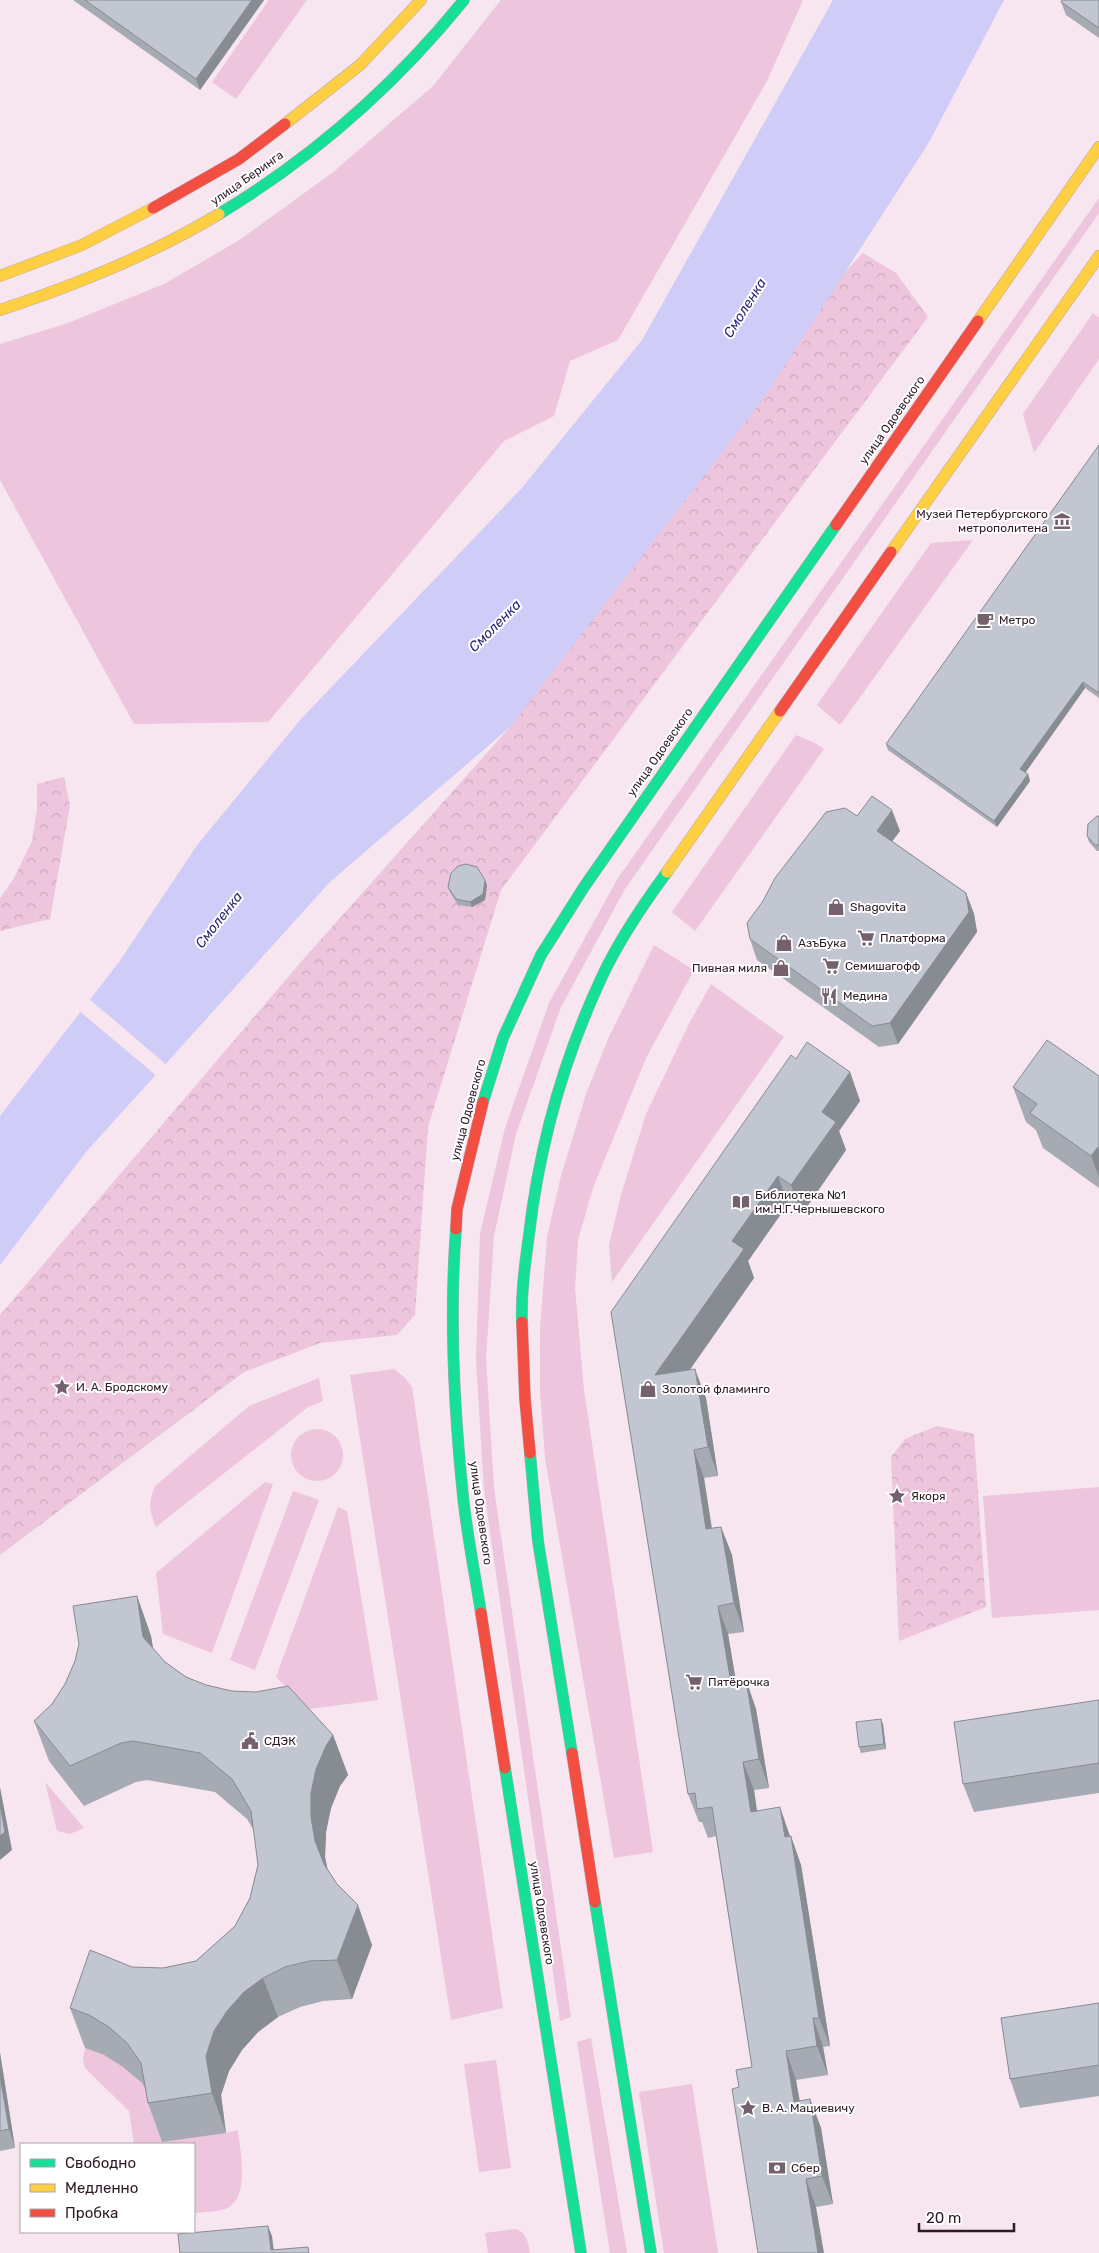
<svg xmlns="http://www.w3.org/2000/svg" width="1099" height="2253" viewBox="0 0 1099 2253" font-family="Rubik,sans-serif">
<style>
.grass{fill:#edc5dd}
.park{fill:url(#park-crowns)}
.water{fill:#d0ccf8}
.pier{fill:#f7e5f0}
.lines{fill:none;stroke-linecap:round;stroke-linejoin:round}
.fast-casing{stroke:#b9a8b2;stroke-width:12}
.slow-casing{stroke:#b9a8b2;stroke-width:12}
.jam-casing{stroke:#b9a8b2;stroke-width:12}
.fast{stroke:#16e098;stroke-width:11}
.slow{stroke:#ffcf43;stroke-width:11}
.jam{stroke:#f24e42;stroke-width:11}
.wall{fill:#a6aab3}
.shaded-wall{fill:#878b92}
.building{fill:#c1c6d0;stroke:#878b92}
.labels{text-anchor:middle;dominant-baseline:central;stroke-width:4;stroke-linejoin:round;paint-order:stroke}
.street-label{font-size:12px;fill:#2e1a26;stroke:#fff}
.poi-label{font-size:12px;fill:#2e1a26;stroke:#fff;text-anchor:start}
.water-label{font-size:14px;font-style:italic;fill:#302677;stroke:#fff}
</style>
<defs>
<pattern id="park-crowns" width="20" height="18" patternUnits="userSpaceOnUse" patternTransform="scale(1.25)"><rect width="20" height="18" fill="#edc5dd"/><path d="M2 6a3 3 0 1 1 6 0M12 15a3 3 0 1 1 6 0" fill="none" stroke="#cca9be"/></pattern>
</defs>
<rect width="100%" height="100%" fill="#f7e5f0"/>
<g class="grass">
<polygon points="269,0 307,0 236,99 212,82"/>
<polygon points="501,0 803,0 767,81 618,340 570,361 554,416 504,441 268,722 134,724 0,480 0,344 68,323 164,284 238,241 332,173 433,86"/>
<polygon points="1099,198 1099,213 625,889 561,1007 516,1134 494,1236 486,1359 494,1488 571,2017 560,2021 484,1490 476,1360 480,1234 505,1128 549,1003 618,878"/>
<polygon points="1093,313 1099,318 1099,359 1034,453 1023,414"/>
<polygon points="973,540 840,725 817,705 931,543"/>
<polygon points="796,735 815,743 824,749 695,931 672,912"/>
<polygon points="654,945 694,970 646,1058 593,1188 578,1240 575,1288 584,1390 653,1852 614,1858 545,1458 540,1392 540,1329 547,1237 561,1176 586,1094 609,1037"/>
<polygon points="711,984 784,1037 612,1282 609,1245 621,1195 646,1114 689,1024"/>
<polygon points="394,1369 404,1377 412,1387 503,2008 451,2020 350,1375"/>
<path d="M319,1378L323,1401L308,1407L156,1527C149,1509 148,1504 155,1486L249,1406Z"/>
<circle cx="317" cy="1455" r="26"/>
<polygon points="265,1482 273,1484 212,1653 163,1634 156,1573"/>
<polygon points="1099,1487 1099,1610 992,1618 983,1496"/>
<polygon points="293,1491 319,1500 255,1670 230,1660"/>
<polygon points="338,1507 347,1511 378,1700 309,1709 276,1677"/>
<polygon points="45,1782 84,1828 70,1834 57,1831"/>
<polygon points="591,2038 627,2253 610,2253 577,2042"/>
<path d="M85,2048L104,2055L123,2067L142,2083L226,2133L238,2130C240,2150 251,2200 225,2209C215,2212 204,2212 194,2213V2144H134L129,2111L85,2068L83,2059Z"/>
<polygon points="496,2060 511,2168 479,2172 464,2064"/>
<polygon points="692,2084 718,2253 664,2253 639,2092"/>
<path d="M516,2229C527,2233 528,2242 530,2253H488L485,2233Z"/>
</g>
<g class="park">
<polygon points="863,253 896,273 928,317 501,890 428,1127 415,1315 397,1335 320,1343 244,1372 0,1555 0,1315 300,963 510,727 844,273"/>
<polygon points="64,777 70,805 50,919 0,931 0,898 13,880 32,841 37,809 37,784"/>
<polygon points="937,1426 974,1434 986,1607 899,1641 891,1457 905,1439"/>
</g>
<polygon class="water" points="833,0 1004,0 928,144 761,402 510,727 330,882 86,1152 0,1265 0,1116 119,962 198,844 300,720 521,489 642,340"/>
<polygon class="pier" points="88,998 168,1066 158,1077 78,1010"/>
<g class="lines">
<g class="fast-casing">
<g id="fast">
<path d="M219,214C312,158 396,84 464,0"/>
<polyline points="483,1102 503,1038 541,955 584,887 836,525"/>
<path d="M456,1229C449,1317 454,1408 463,1496C467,1535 475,1574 481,1613"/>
<path d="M522,1322C521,1292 525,1264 529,1235C539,1148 563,1061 600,981C617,943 642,906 667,872"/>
<polyline points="530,1453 538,1541 572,1753"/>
<polyline points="505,1768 581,2253"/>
<polyline points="595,1902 651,2253"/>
</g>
</g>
<g class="slow-casing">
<g id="slow">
<polyline points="285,124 360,65 421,0"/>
<polyline points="0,276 82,245 153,208"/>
<path d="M0,310C76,285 151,255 219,214"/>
<polyline points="978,321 1099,147"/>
<polyline points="891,552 1099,256"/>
<polyline points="667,872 780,711"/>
</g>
</g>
<g class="jam-casing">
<g id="jam">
<polyline points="153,208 239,159 285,124"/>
<polyline points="836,525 978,321"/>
<polyline points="780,711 891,552"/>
<polyline points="456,1229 457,1209 483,1102"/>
<polyline points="522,1322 525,1399 530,1453"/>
<polyline points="481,1613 505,1768"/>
<polyline points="572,1753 595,1902"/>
</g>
</g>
<use href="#fast" class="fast"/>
<use href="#slow" class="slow"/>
<use href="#jam" class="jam"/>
</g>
<g class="wall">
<polygon points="73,0 264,0 200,90"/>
<polygon points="1099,0 1099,38 1066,15 1061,2"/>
<polygon points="1099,445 1099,698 1085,688 1025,773 1028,774 1030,781 997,827 888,750 886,744"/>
<polygon points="857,816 900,831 892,841 966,893 974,914 977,932 898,1044 879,1047 757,960 750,939"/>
<polygon points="1099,816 1099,851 1097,851 1089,842 1087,836"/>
<polygon points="485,880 487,885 485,900 472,907 458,905 450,892 448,887"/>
<polygon points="796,1059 850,1072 860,1101 839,1131 846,1150 802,1214 788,1204 748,1261 754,1278 689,1370 706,1398 718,1476 704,1478 712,1528 721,1527 732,1555 744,1632 728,1634 736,1682 746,1680 756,1709 769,1788 754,1790 757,1811 790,1837 801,1865 830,2046 823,2047 828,2075 796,2080 800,2101 810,2099 821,2128 833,2204 816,2207 739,2087 752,2067 716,1836 708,1838 702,1822 699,1822 688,1794 611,1312"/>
<polygon points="1099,1076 1099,1188 1043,1148 1036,1130 1026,1122 1013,1087"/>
<polygon points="137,1596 151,1636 153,1649 165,1662 186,1677 333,1735 348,1775 340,1786 331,1808 326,1832 325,1857 327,1869 372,1945 352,1999 323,2001 300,2007 278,2017 258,2032 242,2050 229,2071 221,2095 226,2133 162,2142 148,2103 145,2088 142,2083 123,2067 104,2055 85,2048 70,2008 132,1967 163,1968 196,1961 235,1926 250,1898 258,1865 254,1831 247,1819 215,1792 147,1780 136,1782 84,1806 49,1761 34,1721 52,1704"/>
<polygon points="1099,1700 1099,1793 974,1812 963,1784"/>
<polygon points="883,1724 886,1749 861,1753 859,1747"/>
<polygon points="1099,2003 1099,2096 1020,2108 1010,2079"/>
<polygon points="0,2053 15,2148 0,2151"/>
</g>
<g class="shaded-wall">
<polygon points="252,0 264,0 200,90 196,79"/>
<polygon points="1083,682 1085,688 1023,776 1020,769"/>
<polygon points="1028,774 1030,781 997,827 994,821"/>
<polygon points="892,810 900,831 885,851 877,831"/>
<polygon points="485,880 487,885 485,900 472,907 470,902"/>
<polygon points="966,893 974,914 977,932 898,1044 890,1023"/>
<polygon points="850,1072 860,1101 839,1131 846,1150 802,1214 791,1185 822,1112"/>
<polygon points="1098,1147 1099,1150 1099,1177 1091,1156"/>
<polygon points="778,1176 788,1204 748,1261 754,1278 666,1404 655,1375 732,1241"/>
<polygon points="695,1369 706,1398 718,1476 708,1447"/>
<polygon points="694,1450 704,1478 716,1557 706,1529"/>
<polygon points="721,1527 732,1555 744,1632 734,1603"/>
<polygon points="137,1596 151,1636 158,1677 143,1637"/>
<polygon points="718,1606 728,1634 741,1711 731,1683"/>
<polygon points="746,1680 756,1709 769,1788 759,1759"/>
<polygon points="881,1719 883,1724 886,1749 884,1744"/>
<polygon points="333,1735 348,1775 340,1786 331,1808 326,1832 325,1857 330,1881 315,1841 311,1817 311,1793 316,1769 326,1746"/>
<polygon points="743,1762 754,1790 761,1840 751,1812"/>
<polygon points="0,1787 12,1850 0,1860"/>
<polygon points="780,1807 790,1836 795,1866 785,1837"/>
<polygon points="791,1836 801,1865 830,2046 819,2018"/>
<polygon points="358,1905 372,1945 352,1999 337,1960"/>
<polygon points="263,1978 278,2017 258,2032 242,2050 229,2071 221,2095 226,2133 212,2093 206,2056 214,2031 227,2011 244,1992"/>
<polygon points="813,2018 823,2047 828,2075 817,2046"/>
<polygon points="786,2051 796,2080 804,2131 794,2102"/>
<polygon points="0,2053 15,2148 9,2129 0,2076"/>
<polygon points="810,2099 821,2128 833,2204 822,2176"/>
<polygon points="806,2179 816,2207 824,2253 818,2253"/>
<polygon points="268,2226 272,2236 274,2253 271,2250"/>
</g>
<g class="building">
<polygon points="85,0 252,0 196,79"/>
<polygon points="1062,0 1099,0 1099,28 1061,2"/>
<polygon points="1099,445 1099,693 1083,682 1020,769 1028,774 994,821 886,744"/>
<polygon points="872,796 892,810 877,831 966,893 969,912 890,1023 872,1026 750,939 747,923 763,901 775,878 826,812 845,808 857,816"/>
<polygon points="1097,816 1099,816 1099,845 1095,845 1087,836 1088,824"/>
<polygon points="466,864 477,867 485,880 483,894 470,902 456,899 448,887 451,873 458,866"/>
<polygon points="1047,1040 1099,1076 1099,1148 1098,1147 1091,1156 1030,1113 1037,1104 1013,1087"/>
<polygon points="807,1042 850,1072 822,1112 836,1122 791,1185 778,1176 732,1241 744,1249 655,1375 695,1369 708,1447 694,1450 706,1529 721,1527 734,1603 718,1606 731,1683 746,1680 759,1759 743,1762 751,1812 780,1807 785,1837 791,1836 819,2018 813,2018 817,2046 786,2051 794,2102 810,2099 813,2118 822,2176 806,2179 818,2253 758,2253 732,2089 739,2087 736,2070 752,2067 712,1807 697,1809 695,1793 688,1794 611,1312 791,1055 796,1059"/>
<polygon points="137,1596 143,1637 165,1662 186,1677 206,1685 232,1691 256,1692 288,1686 333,1735 326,1746 316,1769 311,1793 311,1817 315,1841 324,1864 337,1884 358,1905 337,1960 309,1961 285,1967 263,1978 244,1992 227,2011 214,2031 206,2056 212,2093 148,2103 141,2063 127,2043 109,2027 89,2015 70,2008 90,1950 132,1967 163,1968 196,1961 235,1926 250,1898 258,1865 251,1811 232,1779 200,1753 133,1741 121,1743 70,1766 34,1721 52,1704 65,1684 75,1661 79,1644 73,1606"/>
<polygon points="1099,1700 1099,1763 963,1784 954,1722"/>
<polygon points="881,1719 884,1744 859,1747 856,1722"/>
<polygon points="0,1804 5,1832 0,1836"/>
<polygon points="1099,2003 1099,2065 1010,2079 1001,2018"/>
<polygon points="0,2076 9,2129 0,2131"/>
<polygon points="268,2226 271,2250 308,2247 309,2253 180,2253 178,2234"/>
</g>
<defs>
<g id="museum-bare" transform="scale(1.35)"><path d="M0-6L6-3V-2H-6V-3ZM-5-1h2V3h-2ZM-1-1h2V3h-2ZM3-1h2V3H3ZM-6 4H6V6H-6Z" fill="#74616d" stroke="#fff" stroke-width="2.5" paint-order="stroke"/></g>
<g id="cafe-bare" transform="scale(1.35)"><path d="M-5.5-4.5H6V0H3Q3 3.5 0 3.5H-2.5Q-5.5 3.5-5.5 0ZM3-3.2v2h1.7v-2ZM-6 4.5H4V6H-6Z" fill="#74616d" stroke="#fff" stroke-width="2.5" paint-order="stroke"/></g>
<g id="shop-bare" transform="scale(1.35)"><path d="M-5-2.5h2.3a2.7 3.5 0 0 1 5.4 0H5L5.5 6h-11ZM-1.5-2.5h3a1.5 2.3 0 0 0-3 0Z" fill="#74616d" stroke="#fff" stroke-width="2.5" paint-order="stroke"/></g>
<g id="supermarket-bare" transform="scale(1.35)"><path d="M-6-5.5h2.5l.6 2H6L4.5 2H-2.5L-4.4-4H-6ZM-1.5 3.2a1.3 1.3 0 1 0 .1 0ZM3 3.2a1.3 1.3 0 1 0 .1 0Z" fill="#74616d" stroke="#fff" stroke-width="2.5" paint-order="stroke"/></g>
<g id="restaurant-bare" transform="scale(1.35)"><path d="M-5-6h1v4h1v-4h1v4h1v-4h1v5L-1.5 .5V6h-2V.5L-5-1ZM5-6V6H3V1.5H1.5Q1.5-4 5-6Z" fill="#74616d" stroke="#fff" stroke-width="2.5" paint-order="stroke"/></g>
<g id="library-bare" transform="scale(1.35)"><path d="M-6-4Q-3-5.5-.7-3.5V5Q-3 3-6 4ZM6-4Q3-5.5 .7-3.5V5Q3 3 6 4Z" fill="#74616d" stroke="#fff" stroke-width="2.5" paint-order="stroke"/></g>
<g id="sight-bare" transform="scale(1.35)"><path d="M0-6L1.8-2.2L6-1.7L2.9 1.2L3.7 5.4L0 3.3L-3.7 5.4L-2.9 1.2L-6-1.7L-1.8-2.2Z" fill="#74616d" stroke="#fff" stroke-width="2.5" paint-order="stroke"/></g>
<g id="civic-bare" transform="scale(1.35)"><path d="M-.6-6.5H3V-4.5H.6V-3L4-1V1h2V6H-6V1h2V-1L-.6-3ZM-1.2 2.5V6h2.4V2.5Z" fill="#74616d" stroke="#fff" stroke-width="2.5" paint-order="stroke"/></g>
<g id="bank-bare" transform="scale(1.35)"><path d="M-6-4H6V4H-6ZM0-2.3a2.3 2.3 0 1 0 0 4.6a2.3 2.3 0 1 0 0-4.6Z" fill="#74616d" stroke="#fff" stroke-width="2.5" paint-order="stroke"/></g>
</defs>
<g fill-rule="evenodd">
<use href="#museum-bare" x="1062" y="521"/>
<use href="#cafe-bare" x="985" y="620"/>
<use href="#shop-bare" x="836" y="907"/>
<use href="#supermarket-bare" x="866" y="938"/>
<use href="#shop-bare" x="784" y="943"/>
<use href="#supermarket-bare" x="831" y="966"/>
<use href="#shop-bare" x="781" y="968"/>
<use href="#restaurant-bare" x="829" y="996"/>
<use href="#library-bare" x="741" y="1202"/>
<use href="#sight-bare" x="62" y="1387"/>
<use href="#shop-bare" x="648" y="1389"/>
<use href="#sight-bare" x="897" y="1496"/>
<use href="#supermarket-bare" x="694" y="1682"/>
<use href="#civic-bare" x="250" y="1741"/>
<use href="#sight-bare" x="748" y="2108"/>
<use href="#bank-bare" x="777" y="2168"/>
</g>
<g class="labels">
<g class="street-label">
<text transform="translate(247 178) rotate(-35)">улица Беринга</text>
<text transform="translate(892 420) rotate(-55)">улица Одоевского</text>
<text transform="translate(660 752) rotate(-55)">улица Одоевского</text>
<text transform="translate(468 1110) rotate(-75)">улица Одоевского</text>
<text transform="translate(481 1513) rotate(82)">улица Одоевского</text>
<text transform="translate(542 1913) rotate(81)">улица Одоевского</text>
</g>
<g class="poi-label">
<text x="1048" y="514" text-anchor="end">Музей Петербургского<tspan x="1048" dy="14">метрополитена</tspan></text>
<text x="999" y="620">Метро</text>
<text x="850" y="907">Shagovita</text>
<text x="880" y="938">Платформа</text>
<text x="798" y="943">АзъБука</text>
<text x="845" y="966">Семишагофф</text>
<text x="767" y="968" text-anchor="end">Пивная миля</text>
<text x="843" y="996">Медина</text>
<text x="755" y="1195">Библиотека №1<tspan x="755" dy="14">им.Н.Г.Чернышевского</tspan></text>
<text x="76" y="1387">И. А. Бродскому</text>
<text x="662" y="1389">Золотой фламинго</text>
<text x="911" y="1496">Якоря</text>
<text x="708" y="1682">Пятёрочка</text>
<text x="264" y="1741">СДЭК</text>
<text x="762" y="2108">В. А. Мациевичу</text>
<text x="791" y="2168">Сбер</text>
</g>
<g class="water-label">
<text transform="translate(745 308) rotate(-58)">Смоленка</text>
<text transform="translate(495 626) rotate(-45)">Смоленка</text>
<text transform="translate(219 920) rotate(-52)">Смоленка</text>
</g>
</g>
<rect x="20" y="2143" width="175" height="90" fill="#ffffff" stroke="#aba3a8"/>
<rect x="30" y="2159" width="25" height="8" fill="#16e098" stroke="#aba3a8"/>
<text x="65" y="2168" font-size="15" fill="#2e1a26">Свободно</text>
<rect x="30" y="2184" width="25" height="8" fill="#ffcf43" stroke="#aba3a8"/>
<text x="65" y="2193" font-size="15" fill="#2e1a26">Медленно</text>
<rect x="30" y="2209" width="25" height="8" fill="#f24e42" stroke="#aba3a8"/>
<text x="65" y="2218" font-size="15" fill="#2e1a26">Пробка</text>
<path d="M919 2223v8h95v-8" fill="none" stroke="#2e1a26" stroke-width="2.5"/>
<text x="926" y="2223" font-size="15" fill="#2e1a26" stroke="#ffffff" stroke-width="4" paint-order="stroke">20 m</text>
</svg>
